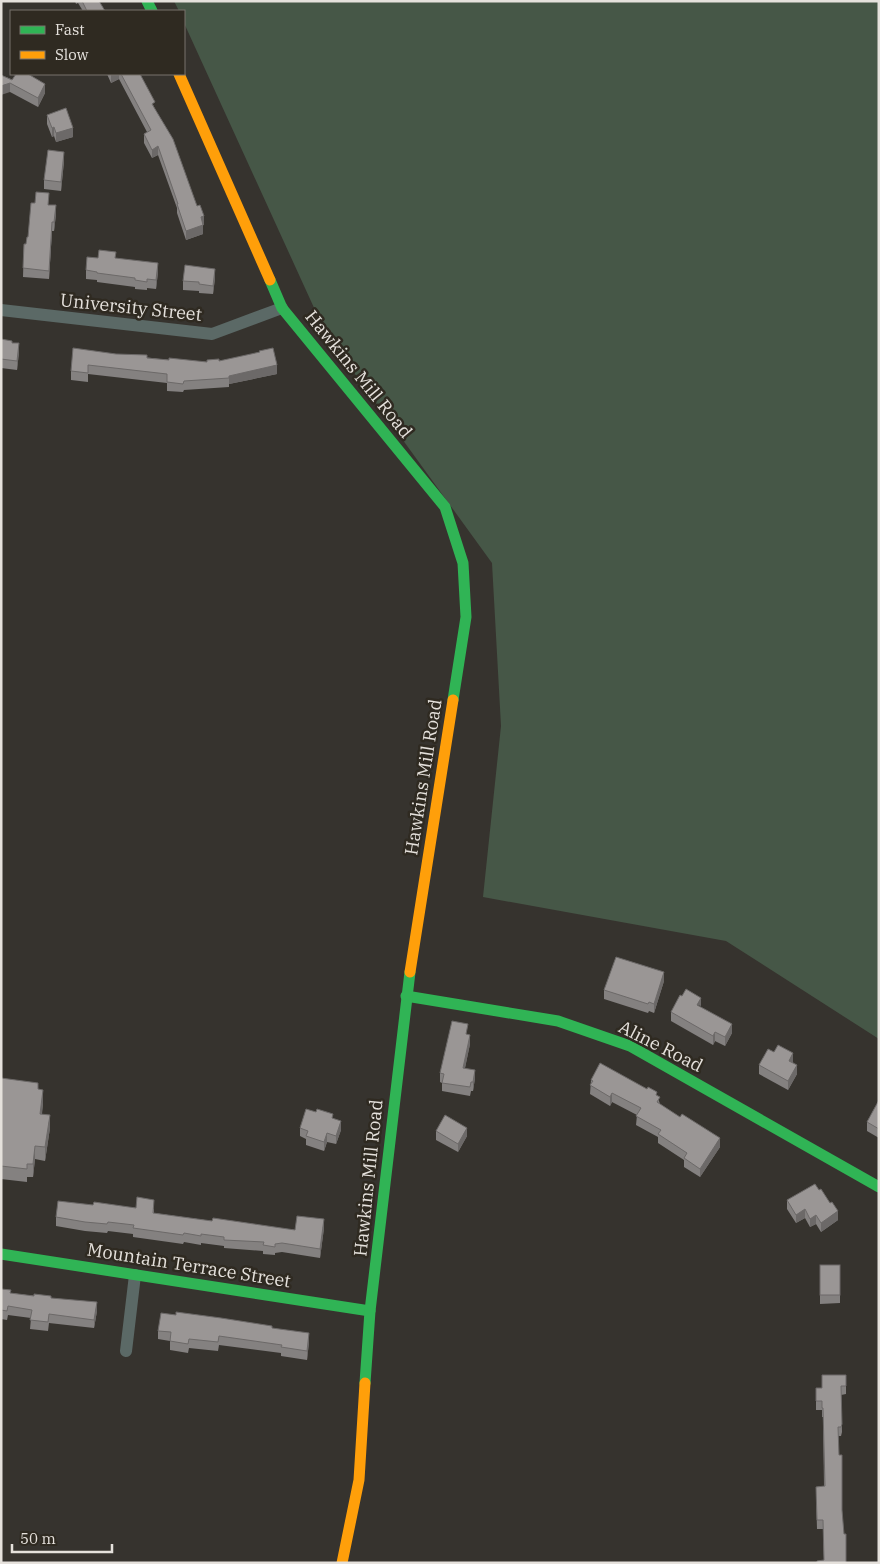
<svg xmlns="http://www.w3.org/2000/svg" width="880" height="1564" viewBox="0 0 880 1564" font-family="'IBM Plex Serif',serif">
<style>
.green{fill:#465747}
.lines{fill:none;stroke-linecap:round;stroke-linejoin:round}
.street{stroke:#5b6966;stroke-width:12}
.fast{stroke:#30b455;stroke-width:11}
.slow{stroke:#ff9f0a;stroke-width:11}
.wall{fill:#848180}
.shaded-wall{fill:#6c6968}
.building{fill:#9a9695;stroke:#6c6968}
.labels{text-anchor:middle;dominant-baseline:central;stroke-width:5;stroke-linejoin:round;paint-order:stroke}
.street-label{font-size:18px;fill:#e5e1dc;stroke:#2f2a21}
</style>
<rect width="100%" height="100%" fill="#36332e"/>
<polygon class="green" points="174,1 879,1 879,1039 726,941 483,897 501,726 492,563 326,334 184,23 184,11 179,11"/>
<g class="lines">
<g class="street">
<polyline points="1,310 212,334 282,308"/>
<polyline points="126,1351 135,1275"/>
</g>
<g class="fast">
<polyline points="147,1 152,11"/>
<polyline points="270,280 282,308 445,507 463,563 466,617 453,700"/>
<polyline points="406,996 558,1021 630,1046 879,1187"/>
<polyline points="1,1254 370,1311"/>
<polyline points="365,1383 370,1311 410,972"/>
</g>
<g class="slow">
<polyline points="179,74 270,280"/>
<polyline points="410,972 453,700"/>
<polyline points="342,1563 359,1480 365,1383"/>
</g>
</g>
<g class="wall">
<polygon points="75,1 99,1 105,11 83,11 78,3 76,4"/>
<polygon points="107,74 140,74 204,225 203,225 203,234 186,240 177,213 177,208 158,155 152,158 144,143 144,134 147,132 119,79 111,83"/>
<polygon points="1,75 45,93 38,107 10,92"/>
<polygon points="47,115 73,137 56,142 54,136 52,137 47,124"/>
<polygon points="64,161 61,191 44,189 44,180"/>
<polygon points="48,205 56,214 54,231 52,231 49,279 23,277 24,244 26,244 28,237"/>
<polygon points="98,258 116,258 158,272 156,289 147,288 147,290 135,289 135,287 97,282 97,280 86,279 86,270"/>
<polygon points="215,278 213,294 199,293 199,291 183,290 183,281"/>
<polygon points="1,339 12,343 19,352 17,370 1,368"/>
<polygon points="259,351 277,374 229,384 229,387 184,390 183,392 167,391 167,383 88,374 88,382 71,380 71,371 116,354 169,360 207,362 219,361 259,353"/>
<polygon points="664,981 654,1013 649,1011 648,1013 604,999 604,990"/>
<polygon points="701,1007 732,1033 725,1046 715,1041 713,1045 671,1021 671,1012"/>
<polygon points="467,1034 470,1044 465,1068 475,1078 473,1091 471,1091 470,1096 442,1091 442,1083 440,1082 440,1073"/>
<polygon points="793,1062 797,1074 788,1090 759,1074 759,1065"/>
<polygon points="1,1078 38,1089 43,1103 42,1114 50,1128 45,1161 35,1159 33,1177 27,1177 27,1182 1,1179"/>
<polygon points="591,1080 657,1095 660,1104 720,1147 700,1177 684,1167 684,1160 658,1143 658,1137 636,1125 637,1115 612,1102 610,1106 590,1094"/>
<polygon points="879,1100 879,1138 867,1131 867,1122"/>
<polygon points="333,1118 341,1130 336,1144 327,1142 324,1151 306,1145 306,1139 300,1136 300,1128"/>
<polygon points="436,1131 467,1136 458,1152 436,1140"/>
<polygon points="787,1200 838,1220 821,1232 816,1224 810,1227 805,1218 796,1223 787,1209"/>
<polygon points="93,1205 154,1209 154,1213 212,1221 295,1230 324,1228 320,1258 282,1252 275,1253 275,1255 263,1254 263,1251 224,1248 224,1246 201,1243 201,1245 184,1242 183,1244 133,1237 133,1234 108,1231 107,1233 85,1231 56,1226 56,1217"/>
<polygon points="820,1265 840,1265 840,1303 820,1304"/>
<polygon points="1,1289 11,1293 51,1298 97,1311 94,1328 49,1323 48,1331 30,1329 31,1318 8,1315 7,1320 1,1319"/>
<polygon points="272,1328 309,1342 307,1360 281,1356 281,1353 219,1345 218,1351 189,1348 188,1353 170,1350 170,1341 158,1339 158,1331"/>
<polygon points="846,1375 846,1394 841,1395 842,1432 841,1436 838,1436 824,1560 823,1529 817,1529 816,1495 816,1487 824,1486 823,1417 822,1417 822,1410 816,1410 816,1388 822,1388"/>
</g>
<g class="shaded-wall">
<polygon points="111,74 119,74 119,79 111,83"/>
<polygon points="10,83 10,92 1,95 1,86"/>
<polygon points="45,84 45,93 38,107 38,98"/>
<polygon points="54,127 54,136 52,137 52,128"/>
<polygon points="73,128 73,137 56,142 56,133"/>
<polygon points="158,146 158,155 152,158 152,150"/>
<polygon points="64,152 64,161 61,191 61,182"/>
<polygon points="56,205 56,214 54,231 54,222"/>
<polygon points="204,216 204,225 201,226 201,217"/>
<polygon points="52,222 52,231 49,279 49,271"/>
<polygon points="203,225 203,234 186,240 186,231"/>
<polygon points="158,263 158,272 156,289 156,280"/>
<polygon points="215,269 215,278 213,294 213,286"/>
<polygon points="19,343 19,352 17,370 17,361"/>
<polygon points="277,365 277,374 229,384 229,376"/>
<polygon points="664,972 664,981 654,1013 654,1004"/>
<polygon points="701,998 701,1006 697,1005"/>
<polygon points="732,1024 732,1033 725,1046 725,1037"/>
<polygon points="715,1032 715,1041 713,1045 713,1036"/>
<polygon points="470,1035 470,1044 463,1077 463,1068"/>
<polygon points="793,1053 793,1062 789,1070 789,1061"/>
<polygon points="797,1065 797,1074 788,1090 788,1081"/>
<polygon points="475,1070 475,1078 473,1091 473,1082"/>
<polygon points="43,1090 43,1103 40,1127 40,1114"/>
<polygon points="612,1093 612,1102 610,1106 610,1097"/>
<polygon points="50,1115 50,1128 45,1161 45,1147"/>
<polygon points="341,1121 341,1130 336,1144 336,1136"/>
<polygon points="467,1128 467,1136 458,1152 458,1144"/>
<polygon points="327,1133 327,1142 324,1151 324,1142"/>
<polygon points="720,1138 720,1147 700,1177 700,1169"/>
<polygon points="35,1146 35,1159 33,1177 33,1164"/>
<polygon points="805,1209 805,1218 796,1223 796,1215"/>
<polygon points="838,1211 838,1220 821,1232 821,1223"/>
<polygon points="816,1215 816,1224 810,1227 810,1219"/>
<polygon points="324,1219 324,1228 320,1258 320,1249"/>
<polygon points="97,1302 97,1311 94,1328 94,1320"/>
<polygon points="309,1333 309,1342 307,1360 307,1351"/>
</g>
<g class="building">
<polygon points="82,1 99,1 105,11 87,11"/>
<polygon points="16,74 28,74 45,84 38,98 10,83 1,86 1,75 12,80"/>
<polygon points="121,74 140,74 155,102 152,104 173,139 197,206 200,205 204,216 201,217 203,225 186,231 177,204 178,204 158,146 152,150 144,134 151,130"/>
<polygon points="66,108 73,128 56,133 54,127 52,128 47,115"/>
<polygon points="48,150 64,152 61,182 44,180"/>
<polygon points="36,192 49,193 48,205 56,205 54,222 52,222 49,271 23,268 24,244 26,244 27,237 28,237 31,203 35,203"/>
<polygon points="99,250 116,252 115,258 158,263 156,280 147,279 147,282 135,280 135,278 97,273 97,272 86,270 87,257 98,258"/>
<polygon points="185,265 215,269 213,286 199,284 199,282 183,281"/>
<polygon points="1,339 12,341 12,343 19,343 17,361 1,359"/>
<polygon points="73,348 116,354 147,355 147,358 169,360 169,358 207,362 207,360 219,359 219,361 260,352 259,351 273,348 277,365 229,376 229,378 184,381 183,384 167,382 167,374 88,365 88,373 71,371"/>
<polygon points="616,957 664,972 654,1004 649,1002 648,1004 604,990"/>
<polygon points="686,989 701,998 697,1005 732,1024 725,1037 715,1032 713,1036 671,1012 680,995 682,996"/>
<polygon points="452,1021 468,1024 466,1034 470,1035 463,1068 475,1070 473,1082 471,1082 470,1087 442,1083 444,1074 440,1073"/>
<polygon points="778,1045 793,1053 789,1061 797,1065 788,1081 759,1065 768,1049 774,1052"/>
<polygon points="600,1063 647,1089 648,1087 657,1092 656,1095 660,1097 657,1102 680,1117 682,1114 720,1138 700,1169 684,1158 687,1153 658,1134 661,1130 636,1116 641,1108 612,1093 610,1097 590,1085 593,1081 591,1080"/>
<polygon points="1,1078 38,1083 38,1089 43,1090 40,1114 50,1115 45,1147 35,1146 33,1164 27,1164 27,1169 1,1166"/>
<polygon points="879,1100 879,1129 867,1122"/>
<polygon points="306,1109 316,1112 317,1109 333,1114 332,1118 341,1121 336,1136 327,1133 324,1142 306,1136 308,1131 300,1128"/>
<polygon points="445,1115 467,1128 458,1144 436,1131"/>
<polygon points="815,1184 819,1190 821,1189 830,1203 832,1202 838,1211 821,1223 816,1215 810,1219 805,1209 796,1215 787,1200"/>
<polygon points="137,1197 154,1200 153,1213 212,1221 213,1218 295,1230 297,1216 324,1219 320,1249 282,1243 275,1244 275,1247 263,1245 264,1242 224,1240 224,1237 201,1234 201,1236 184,1233 183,1235 133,1228 134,1225 108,1222 107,1224 85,1222 56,1217 58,1201 93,1205 94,1202 136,1208"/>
<rect x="820" y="1265" width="20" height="30"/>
<polygon points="1,1289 11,1290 10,1293 34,1296 34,1294 51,1296 51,1298 97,1302 94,1320 49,1314 48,1322 30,1320 32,1310 8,1306 7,1311 1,1310"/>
<polygon points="176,1312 221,1318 272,1326 272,1328 309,1333 307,1351 281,1347 282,1345 219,1336 218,1342 189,1339 188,1344 170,1341 171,1332 158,1331 161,1313 176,1315"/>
<polygon points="822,1375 846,1375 846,1386 841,1386 842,1424 841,1427 838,1427 839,1455 842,1455 842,1510 844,1534 846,1534 846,1563 817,1563 817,1561 824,1560 823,1520 817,1520 816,1487 825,1486 823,1408 822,1408 822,1401 816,1401 816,1388 822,1388"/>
</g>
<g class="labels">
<g class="street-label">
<text transform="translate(131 307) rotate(6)">University Street</text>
<text transform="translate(359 374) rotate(51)">Hawkins Mill Road</text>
<text transform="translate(423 777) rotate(-81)">Hawkins Mill Road</text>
<text transform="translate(661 1046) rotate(27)">Aline Road</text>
<text transform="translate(368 1178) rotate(-84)">Hawkins Mill Road</text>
<text transform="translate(189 1265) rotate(9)">Mountain Terrace Street</text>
</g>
</g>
<rect width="880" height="1564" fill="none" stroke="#e5e1dc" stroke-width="5"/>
<rect x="10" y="10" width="175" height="65" fill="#2f2a21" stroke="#78736c"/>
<rect x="20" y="26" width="25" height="8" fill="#30b455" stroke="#78736c"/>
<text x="55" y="35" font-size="15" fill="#e5e1dc">Fast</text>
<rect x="20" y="51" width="25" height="8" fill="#ff9f0a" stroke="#78736c"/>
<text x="55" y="60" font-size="15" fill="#e5e1dc">Slow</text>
<path d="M12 1544v8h100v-8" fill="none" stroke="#e5e1dc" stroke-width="2.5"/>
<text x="20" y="1544" font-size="15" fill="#e5e1dc" stroke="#2f2a21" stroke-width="4" paint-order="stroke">50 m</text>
</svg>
